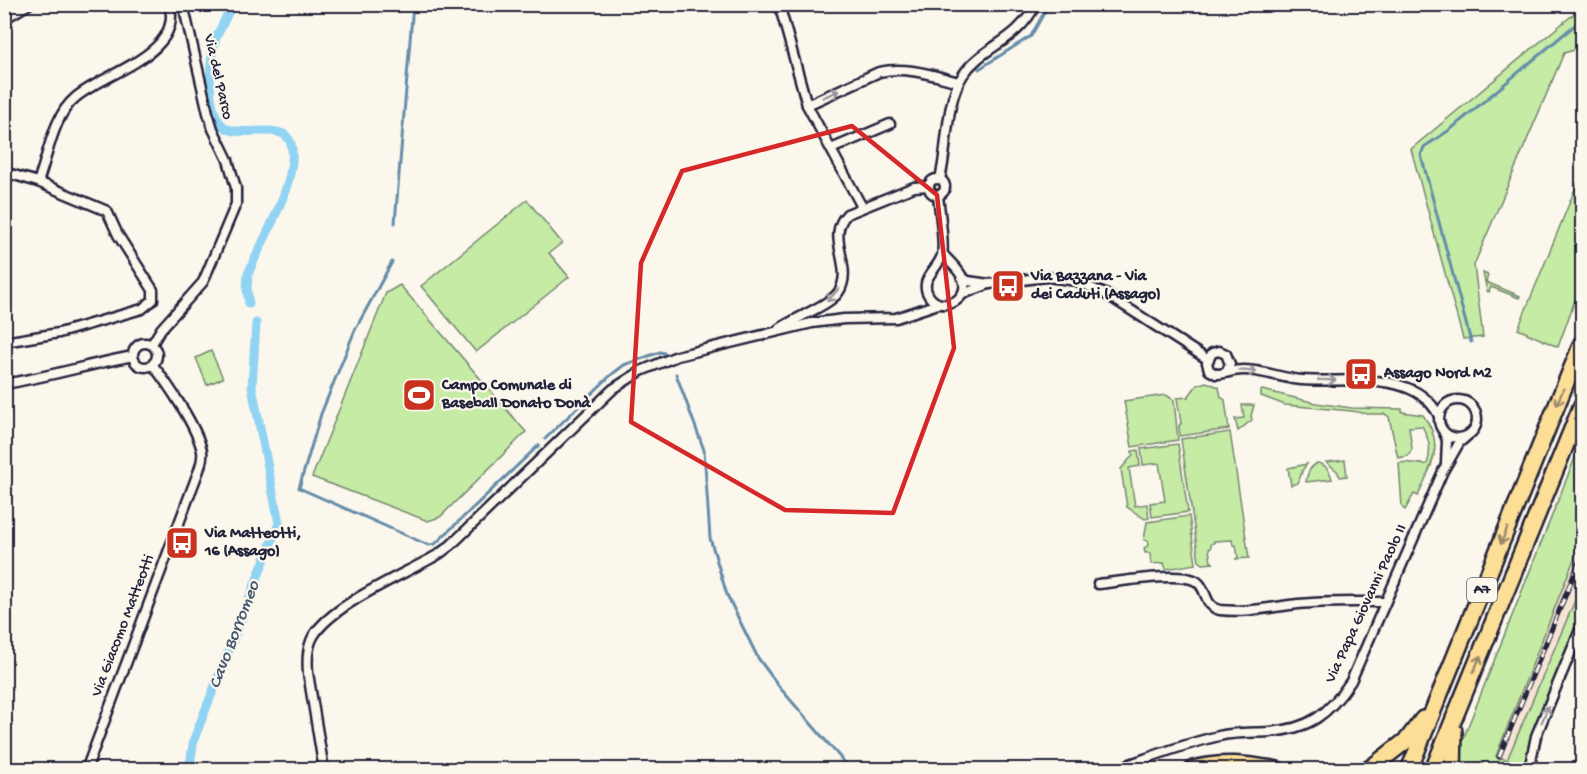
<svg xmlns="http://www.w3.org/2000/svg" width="1587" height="774" viewBox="0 0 1587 774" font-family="'Gochi Hand',sans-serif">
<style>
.built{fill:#f6e4d6}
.green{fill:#c5eba5;stroke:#748670;stroke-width:1.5}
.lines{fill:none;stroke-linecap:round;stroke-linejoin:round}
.stream{stroke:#658ca9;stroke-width:3}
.canal{stroke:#91d3f3;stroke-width:9}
.street-casing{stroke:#22223b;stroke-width:13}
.highway-casing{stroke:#22223b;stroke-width:20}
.street{stroke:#fbf7ec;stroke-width:8}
.highway{stroke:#fdde96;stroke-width:15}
.rail-casing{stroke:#22223b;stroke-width:5}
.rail{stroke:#fbf7ec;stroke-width:3;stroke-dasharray:9;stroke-linecap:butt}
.oneway{stroke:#99979c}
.oneway2{stroke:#9a896d}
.marked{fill:none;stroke:#d62828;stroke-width:4.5;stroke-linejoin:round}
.labels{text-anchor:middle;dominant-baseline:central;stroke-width:4.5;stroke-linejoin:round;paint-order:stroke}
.shield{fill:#fbf7ec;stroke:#636270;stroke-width:1.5}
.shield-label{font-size:15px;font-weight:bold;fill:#22223b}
.street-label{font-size:16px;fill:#22223b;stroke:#fbf7ec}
.poi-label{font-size:16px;font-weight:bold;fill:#22223b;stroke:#fbf7ec;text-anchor:start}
.water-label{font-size:18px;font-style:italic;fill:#435772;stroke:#fbf7ec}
</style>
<rect width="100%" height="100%" fill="#fbf7ec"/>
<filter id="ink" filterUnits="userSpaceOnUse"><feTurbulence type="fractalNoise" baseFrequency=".0167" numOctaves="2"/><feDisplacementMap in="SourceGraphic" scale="12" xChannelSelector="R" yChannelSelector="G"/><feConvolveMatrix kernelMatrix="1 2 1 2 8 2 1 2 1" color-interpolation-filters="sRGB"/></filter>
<g filter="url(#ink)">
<polygon class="built" points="1582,539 1582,584 1507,761 1496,756"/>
<g class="green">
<polygon points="1582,7 1582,48 1564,53 1474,265 1483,337 1463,339 1411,149"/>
<polygon points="1582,172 1582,281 1558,347 1518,329"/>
<polygon points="527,200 562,243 549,253 569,277 476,352 421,286"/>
<polygon points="1483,273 1488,275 1486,282 1520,296 1519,298 1491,287 1489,292 1487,291"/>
<polygon points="400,285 526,432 440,517 428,521 312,477 386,293"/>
<polygon points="211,351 223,378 207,385 196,358"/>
<polygon points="1206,382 1219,387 1221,397 1225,400 1229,429 1180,436 1179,426 1181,423 1177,398 1188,397 1197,385"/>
<path d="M1262,390L1316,403L1352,408L1402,409V412L1423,415C1446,446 1431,464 1418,496L1414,494L1405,510L1402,507L1399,463C1409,461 1417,465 1427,464C1432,450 1429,439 1422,426L1409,427L1412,449L1408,456L1398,458L1389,417L1385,414H1368L1352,411L1285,405L1261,396V391Z"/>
<polygon points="1166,395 1174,400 1178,440 1132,447 1124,401"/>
<polygon points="1242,405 1254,405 1251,416 1252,420 1238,431 1235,419 1244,418"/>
<polygon points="1230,432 1249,558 1235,559 1238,558 1236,545 1233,545 1232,540 1214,541 1214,543 1211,544 1211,548 1209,549 1211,562 1214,563 1203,564 1199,561 1181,439"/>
<polygon points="1582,440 1582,539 1496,756 1507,760 1582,584 1582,615 1577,623 1531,736 1524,769 1458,770 1460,749 1467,729"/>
<polygon points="1178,444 1188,512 1152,517 1150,503 1165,501 1159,463 1143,465 1141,449"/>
<polygon points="1138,450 1140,466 1129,468 1135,506 1147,504 1149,518 1145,519 1127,507 1121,469 1133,455 1132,451"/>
<polygon points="1345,460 1347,476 1340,477 1337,471 1326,462"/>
<path d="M1317,463C1325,464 1330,471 1332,479L1306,482C1307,474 1309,468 1317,463Z"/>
<polygon points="1307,464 1303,469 1298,483 1291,485 1288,468"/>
<polygon points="1189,516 1196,564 1166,569 1164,563 1151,564 1150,553 1145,553 1144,548 1149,545 1148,541 1144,540 1147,522"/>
</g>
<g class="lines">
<g class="stream">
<polyline points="979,69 1031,36 1049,4"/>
<polyline points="395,223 413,4"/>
<polyline points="392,262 355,330 321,414 299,488 428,545 435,544 539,445"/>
<polyline points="1471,342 1421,155 1424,147 1451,129 1582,19"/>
<polyline points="676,374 704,450 710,538 727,595 758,658 781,689 851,770"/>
<polyline points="545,439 610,376 624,365 660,352 664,353"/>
</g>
<g class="canal">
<path d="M232,4C227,16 221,27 216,38C209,59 204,118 228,129C245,137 285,121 291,144C300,179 261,242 248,274L247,290L249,304"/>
<polyline points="189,770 194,739 279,523 252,387 256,323"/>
</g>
<g class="street-casing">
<g id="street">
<polyline points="779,4 807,105"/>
<polyline points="4,19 29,4"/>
<polyline points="831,149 890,124"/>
<polyline points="4,172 38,182 107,211 118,235 153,290 153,300 142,309 59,333 4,342"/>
<path d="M940,179C948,148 945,102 963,75C983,45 1017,43 1036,4"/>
<circle cx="937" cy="187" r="8"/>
<path d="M38,182C48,156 53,116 75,98C103,73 185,54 169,4"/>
<path d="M938,195C939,208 945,244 942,255C938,270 918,279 929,296C941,314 971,300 963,279C960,270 949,262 943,254"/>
<path d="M862,207L807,105L879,72C907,66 932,75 959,82"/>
<polyline points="962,277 968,281 989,284 1047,277 1077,281 1109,296 1207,359"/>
<polyline points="963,294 989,284"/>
<path d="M779,329C794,318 828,306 838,293C856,268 824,237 847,214L914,187L929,186"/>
<circle cx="145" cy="355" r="12"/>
<polyline points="152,344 161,329 203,282 236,204 236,188 228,160 213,129 208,113 183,4"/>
<path d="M1227,371L1230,364L1226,354L1219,351L1212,353L1207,363L1209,370L1216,374C1225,374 1233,370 1243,370C1260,370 1276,376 1293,379C1339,386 1413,365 1439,416"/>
<path d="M4,384C48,377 90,364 133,356"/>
<circle cx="1458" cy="419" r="19"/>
<polyline points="1444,433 1447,440 1446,464"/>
<path d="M1098,584C1120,582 1176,572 1194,580C1208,586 1203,607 1220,610C1247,613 1272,607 1298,604C1326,601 1357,602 1385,602"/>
<path d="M86,770L199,470C201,464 203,457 202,451C197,427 168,384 152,364"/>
<path d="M324,770L308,673C307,659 307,644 316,632C339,601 405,574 439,554L451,545L613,389L641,371L677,356L812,323L844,319L896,318L938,304"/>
<path d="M1113,770C1148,758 1183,744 1219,736C1235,732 1252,733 1269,732C1310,729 1329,714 1351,681L1443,471L1459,443L1466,437"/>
<polyline points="1529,770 1536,736 1582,625"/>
</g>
</g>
<g class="highway-casing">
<g id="highway">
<path d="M1193,769C1224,761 1247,765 1278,770"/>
<polyline points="1364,770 1371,768 1407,740 1423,719"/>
<polyline points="1409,770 1582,343"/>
<polyline points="1433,770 1582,405"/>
<polyline points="1453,770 1454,731"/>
</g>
</g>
<use href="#street" class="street"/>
<use href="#highway" class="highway"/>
<g class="rail-casing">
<polyline id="rail" points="1499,757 1582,555"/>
</g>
<use href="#rail" class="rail"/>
</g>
<defs><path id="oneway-shaft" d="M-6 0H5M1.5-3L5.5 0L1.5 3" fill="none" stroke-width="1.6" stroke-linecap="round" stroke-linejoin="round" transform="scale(1.5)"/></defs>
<g class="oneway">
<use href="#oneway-shaft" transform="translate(831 94) rotate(-24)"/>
<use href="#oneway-shaft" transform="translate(833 295) rotate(132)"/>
<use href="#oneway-shaft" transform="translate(1248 371) rotate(4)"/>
<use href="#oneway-shaft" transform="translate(1327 380) rotate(1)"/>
<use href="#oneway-shaft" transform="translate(1545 714) rotate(-68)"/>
</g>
<g class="oneway2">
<use href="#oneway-shaft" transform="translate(1560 397) rotate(112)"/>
<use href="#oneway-shaft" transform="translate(1504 536) rotate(112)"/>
<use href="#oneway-shaft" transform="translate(1477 664) rotate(-68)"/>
</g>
</g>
<path class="marked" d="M852,126L937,195L954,348L893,513L785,510L631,422L641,263L682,171Z"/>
<defs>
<g id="bus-square" transform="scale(1.725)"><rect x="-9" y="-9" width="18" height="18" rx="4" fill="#c8321e" stroke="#fbf7ec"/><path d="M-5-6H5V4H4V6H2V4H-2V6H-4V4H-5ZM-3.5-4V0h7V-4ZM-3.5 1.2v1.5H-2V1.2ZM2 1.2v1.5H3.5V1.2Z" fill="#fff"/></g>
<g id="stadium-square" transform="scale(1.725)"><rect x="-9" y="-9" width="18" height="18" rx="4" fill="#c8321e" stroke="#fbf7ec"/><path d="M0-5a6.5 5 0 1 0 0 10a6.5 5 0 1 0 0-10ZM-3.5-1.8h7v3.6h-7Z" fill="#fff"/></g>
</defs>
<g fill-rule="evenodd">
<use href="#bus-square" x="1008" y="286"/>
<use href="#bus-square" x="1361" y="374"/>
<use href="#stadium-square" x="419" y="395"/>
<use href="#bus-square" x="182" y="543"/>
</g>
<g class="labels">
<rect class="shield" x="1467" y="578" width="30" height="24" rx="4.5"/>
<g class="shield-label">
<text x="1482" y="590">A7</text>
</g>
<g class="street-label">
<text transform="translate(217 77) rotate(77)">Via del Parco</text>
<text transform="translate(1367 604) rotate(-65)">Via Papa Giovanni Paolo II</text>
<text transform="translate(124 626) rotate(-69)">Via Giacomo Matteotti</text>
</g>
<g class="poi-label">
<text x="1031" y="277">Via Bazzana - Via<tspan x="1031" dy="18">dei Caduti (Assago)</tspan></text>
<text x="1384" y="374">Assago Nord M2</text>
<text x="442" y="386">Campo Comunale di<tspan x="442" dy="18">Baseball Donato Donà</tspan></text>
<text x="205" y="534">Via Matteotti,<tspan x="205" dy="18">16 (Assago)</tspan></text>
</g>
<g class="water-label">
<text transform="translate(235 635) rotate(-69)">Cavo Borromeo</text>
</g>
</g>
<rect width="1587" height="774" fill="none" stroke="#fbf7ec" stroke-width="24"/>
<rect x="12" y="12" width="1563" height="750" fill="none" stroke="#22223b" stroke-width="2" filter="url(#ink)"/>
</svg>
